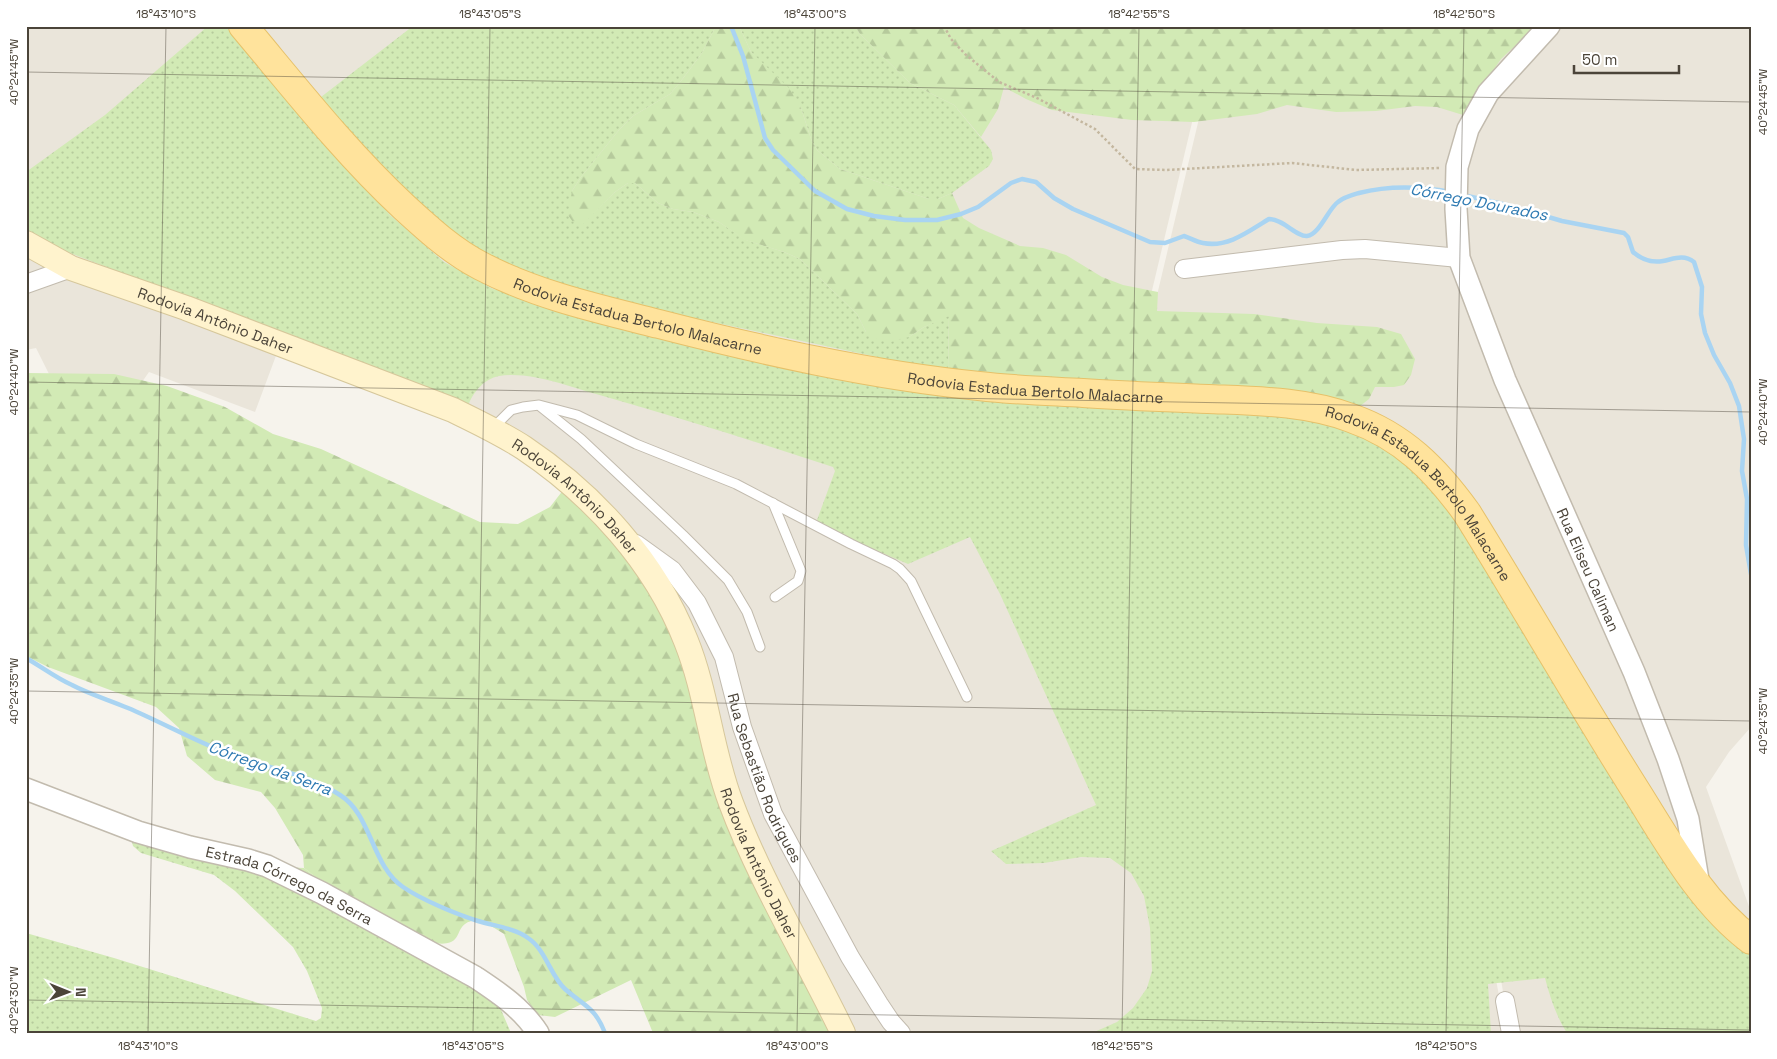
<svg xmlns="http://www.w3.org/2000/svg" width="1777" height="1059" viewBox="0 0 1777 1059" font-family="'Space Grotesk',sans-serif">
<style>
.residential{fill:#eae5da}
.grass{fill:url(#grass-dots)}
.forest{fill:url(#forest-firs)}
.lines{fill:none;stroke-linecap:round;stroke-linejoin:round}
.stream{stroke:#a9d4f2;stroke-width:4.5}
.service-casing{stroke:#c2bbae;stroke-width:11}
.minor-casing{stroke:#c2bbae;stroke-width:20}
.tertiary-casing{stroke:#c2bbae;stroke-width:24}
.secondary-casing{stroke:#d6c79b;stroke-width:26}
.primary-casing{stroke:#e6c16a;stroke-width:30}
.path{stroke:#c4b79f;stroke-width:2.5;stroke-dasharray:2.5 2.5;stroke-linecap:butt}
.service{stroke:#fff;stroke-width:9}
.minor{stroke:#fff;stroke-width:18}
.tertiary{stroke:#fff;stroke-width:21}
.secondary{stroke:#fff3cd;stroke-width:24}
.primary{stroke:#ffe39c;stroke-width:28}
.ticks{fill:none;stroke:#4b4439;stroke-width:1;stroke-opacity:0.45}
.labels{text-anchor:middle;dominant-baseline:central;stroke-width:5;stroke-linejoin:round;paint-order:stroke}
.street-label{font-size:15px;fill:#4b4439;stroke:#fff}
.water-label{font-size:16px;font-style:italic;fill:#2e7ab2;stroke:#fff}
.neatline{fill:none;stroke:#4b4439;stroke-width:2}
.ticks-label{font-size:12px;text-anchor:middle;fill:#4b4439}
</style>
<defs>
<pattern id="grass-dots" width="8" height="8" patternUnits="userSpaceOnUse" patternTransform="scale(1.25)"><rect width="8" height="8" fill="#d2eab5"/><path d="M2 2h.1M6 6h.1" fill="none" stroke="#b6ca9c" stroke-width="1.8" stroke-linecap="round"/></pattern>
<pattern id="forest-firs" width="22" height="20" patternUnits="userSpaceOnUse" patternTransform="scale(1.25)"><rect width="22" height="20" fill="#d2eab5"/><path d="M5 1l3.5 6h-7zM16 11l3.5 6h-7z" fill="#b6ca9c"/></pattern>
</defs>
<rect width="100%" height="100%" fill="#f6f3ec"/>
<g class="residential">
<polygon points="26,26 1215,26 1129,387 1751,1033 1558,938 1491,953 1506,1033 912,1033 890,1017 788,850 707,605 561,479 446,408 280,345 255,412 149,372 135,392 52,380 36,348 26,350"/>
<polygon points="1221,26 1751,26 1751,727 1729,752 1706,787 1751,912 1751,958 1446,489 1134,392"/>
<polygon points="637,554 703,605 783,849 907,1033 833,1033"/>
<polygon points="1556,945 1571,1033 1510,1033 1497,956"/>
</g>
<g class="grass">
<path d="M208,26H232L308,120L390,215L444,262L493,289L738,353L1304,419C1352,428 1397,449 1430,487C1443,502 1455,519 1467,535L1751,951V1033H1567C1556,1016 1550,997 1545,978L1488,984L1491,1033H1092L1117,1022L1133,1008L1147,988L1152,971L1150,928L1144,896L1131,873L1110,858L1081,857L1044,863L1006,864L991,851L1096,805L1000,594L970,537L908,564L819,526L817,520L835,471L833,467C757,442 680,418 603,396C572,388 532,371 499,376C484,379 473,392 468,406L52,246L26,233V172L105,115Z"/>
<polygon points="413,26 716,26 702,53 681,81 670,94 633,116 619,130 581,177 572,191 582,224 615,192 628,183 635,183 658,203 673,209 693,212 719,222 746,240 784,252 800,259 857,314 866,332 909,337 924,327 949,315 948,372 689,317 548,282 487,255 449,230 415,200 340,121 321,97"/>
<polygon points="739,26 855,26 860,34 910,83 954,105 991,150 993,159 989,166 952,193 938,199 929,199 840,169 817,150 811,139 801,108 751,52"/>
<polygon points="129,830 282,867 304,868 326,885 496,998 511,1033 26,1033 26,933 114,958 316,1021 321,1018 322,1008 307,971 293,947 235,891 214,875 141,853 133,846"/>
</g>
<g class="forest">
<polygon points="716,26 739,26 751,52 789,88 801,108 811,139 817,150 840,169 929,199 938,199 952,193 963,218 979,228 1020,246 1043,248 1066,255 1102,277 1123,285 1158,292 1157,311 1254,314 1317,323 1377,327 1401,334 1415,359 1411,375 1404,385 1394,387 1375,387 1369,399 1355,410 948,372 949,316 924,327 909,337 890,342 877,339 866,332 857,314 800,259 784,252 745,240 719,222 693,212 673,209 658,203 635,183 628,183 615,192 582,225 573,222 568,215 572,191 581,177 619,130 633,116 670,94 681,81 702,53"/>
<polygon points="855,26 1536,26 1501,59 1463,115 1437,107 1415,106 1376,111 1336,112 1287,105 1257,114 1194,122 1132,120 1052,110 1026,99 1004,87 998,109 981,137 954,105 910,83 860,34"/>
<path d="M26,373L114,374L167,386L225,407L273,434L321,449L480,522L518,524L550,507L564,489L615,542L657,602L841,1033H653L631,980L555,1017L538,1015L527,1000L524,987L504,934C493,927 473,913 462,927C458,932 458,939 451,942C444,945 437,943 431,943L326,885L304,868L303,855L275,808L261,792L215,780L187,756L179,728L156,707L48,667L26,656Z"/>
</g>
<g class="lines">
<g class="stream">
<path d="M731,26L743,56L765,138L773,150L815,191L847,209L874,216L905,220H937L961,214L978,207L1011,183L1022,179L1036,182L1054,198L1073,209L1150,242L1165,243L1184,236C1190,238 1197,242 1203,243C1228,248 1249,231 1269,219C1283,219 1297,237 1307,236C1320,234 1328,209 1338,202C1344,197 1352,195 1359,193C1390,185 1419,186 1451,192"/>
<path d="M1463,195L1507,205L1562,221L1624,233L1628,237L1633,252C1641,259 1652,263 1663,261C1674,259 1683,254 1694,262L1702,287L1701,314L1705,333L1714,355L1730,383L1739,406L1744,439L1742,471L1747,499L1746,545L1751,574"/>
<path d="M26,658C42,667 56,678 72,685C89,694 109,700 128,708C161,722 193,740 227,753C264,768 306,773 340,795C372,815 371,865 403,887C422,900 456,914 478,921C494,926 514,928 528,938C546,950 550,975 565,989C584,1006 595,1007 605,1033"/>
</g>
<g class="service-casing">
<g id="service">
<polyline points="541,407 581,439 683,535 728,580 747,612 760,647"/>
<polyline points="492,429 511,410 523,407 539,405 577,415 636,444 736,484 851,544 893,564 900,569 911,581 967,697"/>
<polyline points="773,503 801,571 798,581 775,597"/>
</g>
</g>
<g class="minor-casing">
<g id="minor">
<polyline points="1184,269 1342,250 1365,249 1459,258"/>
<polyline points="26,284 71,268"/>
<path id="s1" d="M636,544L672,570L697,603L724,657L742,727L773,814L850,957L879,1004L891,1022L901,1033"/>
<polyline points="1505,1001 1511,1033"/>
</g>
</g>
<g class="tertiary-casing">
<g id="tertiary">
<path id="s2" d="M1549,26L1488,93L1468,129L1457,167L1456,209L1459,258L1505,380L1634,672L1668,759L1688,819L1699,886"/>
<path id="s3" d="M26,789L138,832L190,847L248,860L267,866L322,893L475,977C499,993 522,1008 538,1033"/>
</g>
</g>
<g class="secondary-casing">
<g id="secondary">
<path id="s4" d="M26,243L71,268L186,308L453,410C477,422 501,433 524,448C594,495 655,562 686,641C707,693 711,751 731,803C761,883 806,956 843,1033"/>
</g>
</g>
<g class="primary-casing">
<g id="primary">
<path id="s5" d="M243,26C295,88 345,152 404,207C428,229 452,251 481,266C536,295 599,309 659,324C764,351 871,375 979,386C1013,390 1048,391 1083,393C1124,396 1166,397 1208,399C1256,401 1305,401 1351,418C1403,436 1436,470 1467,513C1525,606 1579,701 1638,794C1670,845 1702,903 1751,940"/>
</g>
</g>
<polyline class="path" points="944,26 951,39 965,54 999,82 1037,98 1095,129 1135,169 1166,170 1292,163 1356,170 1440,168"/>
<use href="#service" class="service"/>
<use href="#minor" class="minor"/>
<use href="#tertiary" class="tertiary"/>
<use href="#secondary" class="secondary"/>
<use href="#primary" class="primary"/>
</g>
<path class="ticks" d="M26,72L1751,102M26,382L1751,412M26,691L1751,721M26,1000L1751,1030M148,1033L166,26M473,1033L490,26M797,1033L815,26M1122,1033L1139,26M1446,1033L1464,26"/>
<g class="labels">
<g class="street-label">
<text stroke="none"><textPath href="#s5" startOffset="505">Rodovia Estadua Bertolo Malacarne</textPath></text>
<text stroke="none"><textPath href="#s4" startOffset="205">Rodovia Antônio Daher</textPath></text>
<text stroke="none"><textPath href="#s5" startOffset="910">Rodovia Estadua Bertolo Malacarne</textPath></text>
<text stroke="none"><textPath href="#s5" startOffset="1330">Rodovia Estadua Bertolo Malacarne</textPath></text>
<text stroke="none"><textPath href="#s4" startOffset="610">Rodovia Antônio Daher</textPath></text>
<text stroke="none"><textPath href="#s2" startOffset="600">Rua Eliseu Caliman</textPath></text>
<text stroke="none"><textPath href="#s1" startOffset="274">Rua Sebastião Rodrigues</textPath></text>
<text stroke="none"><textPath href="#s4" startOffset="1030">Rodovia Antônio Daher</textPath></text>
<text stroke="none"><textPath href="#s3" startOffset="281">Estrada Córrego da Serra</textPath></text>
</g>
<g class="water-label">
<text transform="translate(1479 202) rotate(11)">Córrego Dourados</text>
<text transform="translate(270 768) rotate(20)">Córrego da Serra</text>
</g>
</g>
<rect width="1777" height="1059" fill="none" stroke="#ffffff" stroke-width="55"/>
<g transform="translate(68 992) rotate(91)" stroke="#ffffff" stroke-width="4" paint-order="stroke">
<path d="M0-4L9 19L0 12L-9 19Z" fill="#4b4439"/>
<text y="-8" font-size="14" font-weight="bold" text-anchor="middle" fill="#4b4439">N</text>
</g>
<path d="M1574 65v8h105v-8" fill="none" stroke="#4b4439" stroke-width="2.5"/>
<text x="1582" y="65" font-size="15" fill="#4b4439" stroke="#ffffff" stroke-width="4" paint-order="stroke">50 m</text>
<rect x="28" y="28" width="1722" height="1004" class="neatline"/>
<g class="ticks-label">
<text x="166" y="18">18°43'10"S</text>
<text x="490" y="18">18°43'05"S</text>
<text x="815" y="18">18°43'00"S</text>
<text x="1139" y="18">18°42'55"S</text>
<text x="1464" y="18">18°42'50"S</text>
<text transform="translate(14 72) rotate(-90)" y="4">40°24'45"W</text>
<text transform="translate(1763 102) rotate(-90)" y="4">40°24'45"W</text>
<text transform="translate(14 382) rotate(-90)" y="4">40°24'40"W</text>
<text transform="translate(1763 412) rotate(-90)" y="4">40°24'40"W</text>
<text transform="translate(14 691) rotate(-90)" y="4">40°24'35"W</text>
<text transform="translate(1763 721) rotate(-90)" y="4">40°24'35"W</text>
<text transform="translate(14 1000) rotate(-90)" y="4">40°24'30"W</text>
<text x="148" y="1050">18°43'10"S</text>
<text x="473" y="1050">18°43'05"S</text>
<text x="797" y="1050">18°43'00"S</text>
<text x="1122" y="1050">18°42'55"S</text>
<text x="1446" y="1050">18°42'50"S</text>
</g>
</svg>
